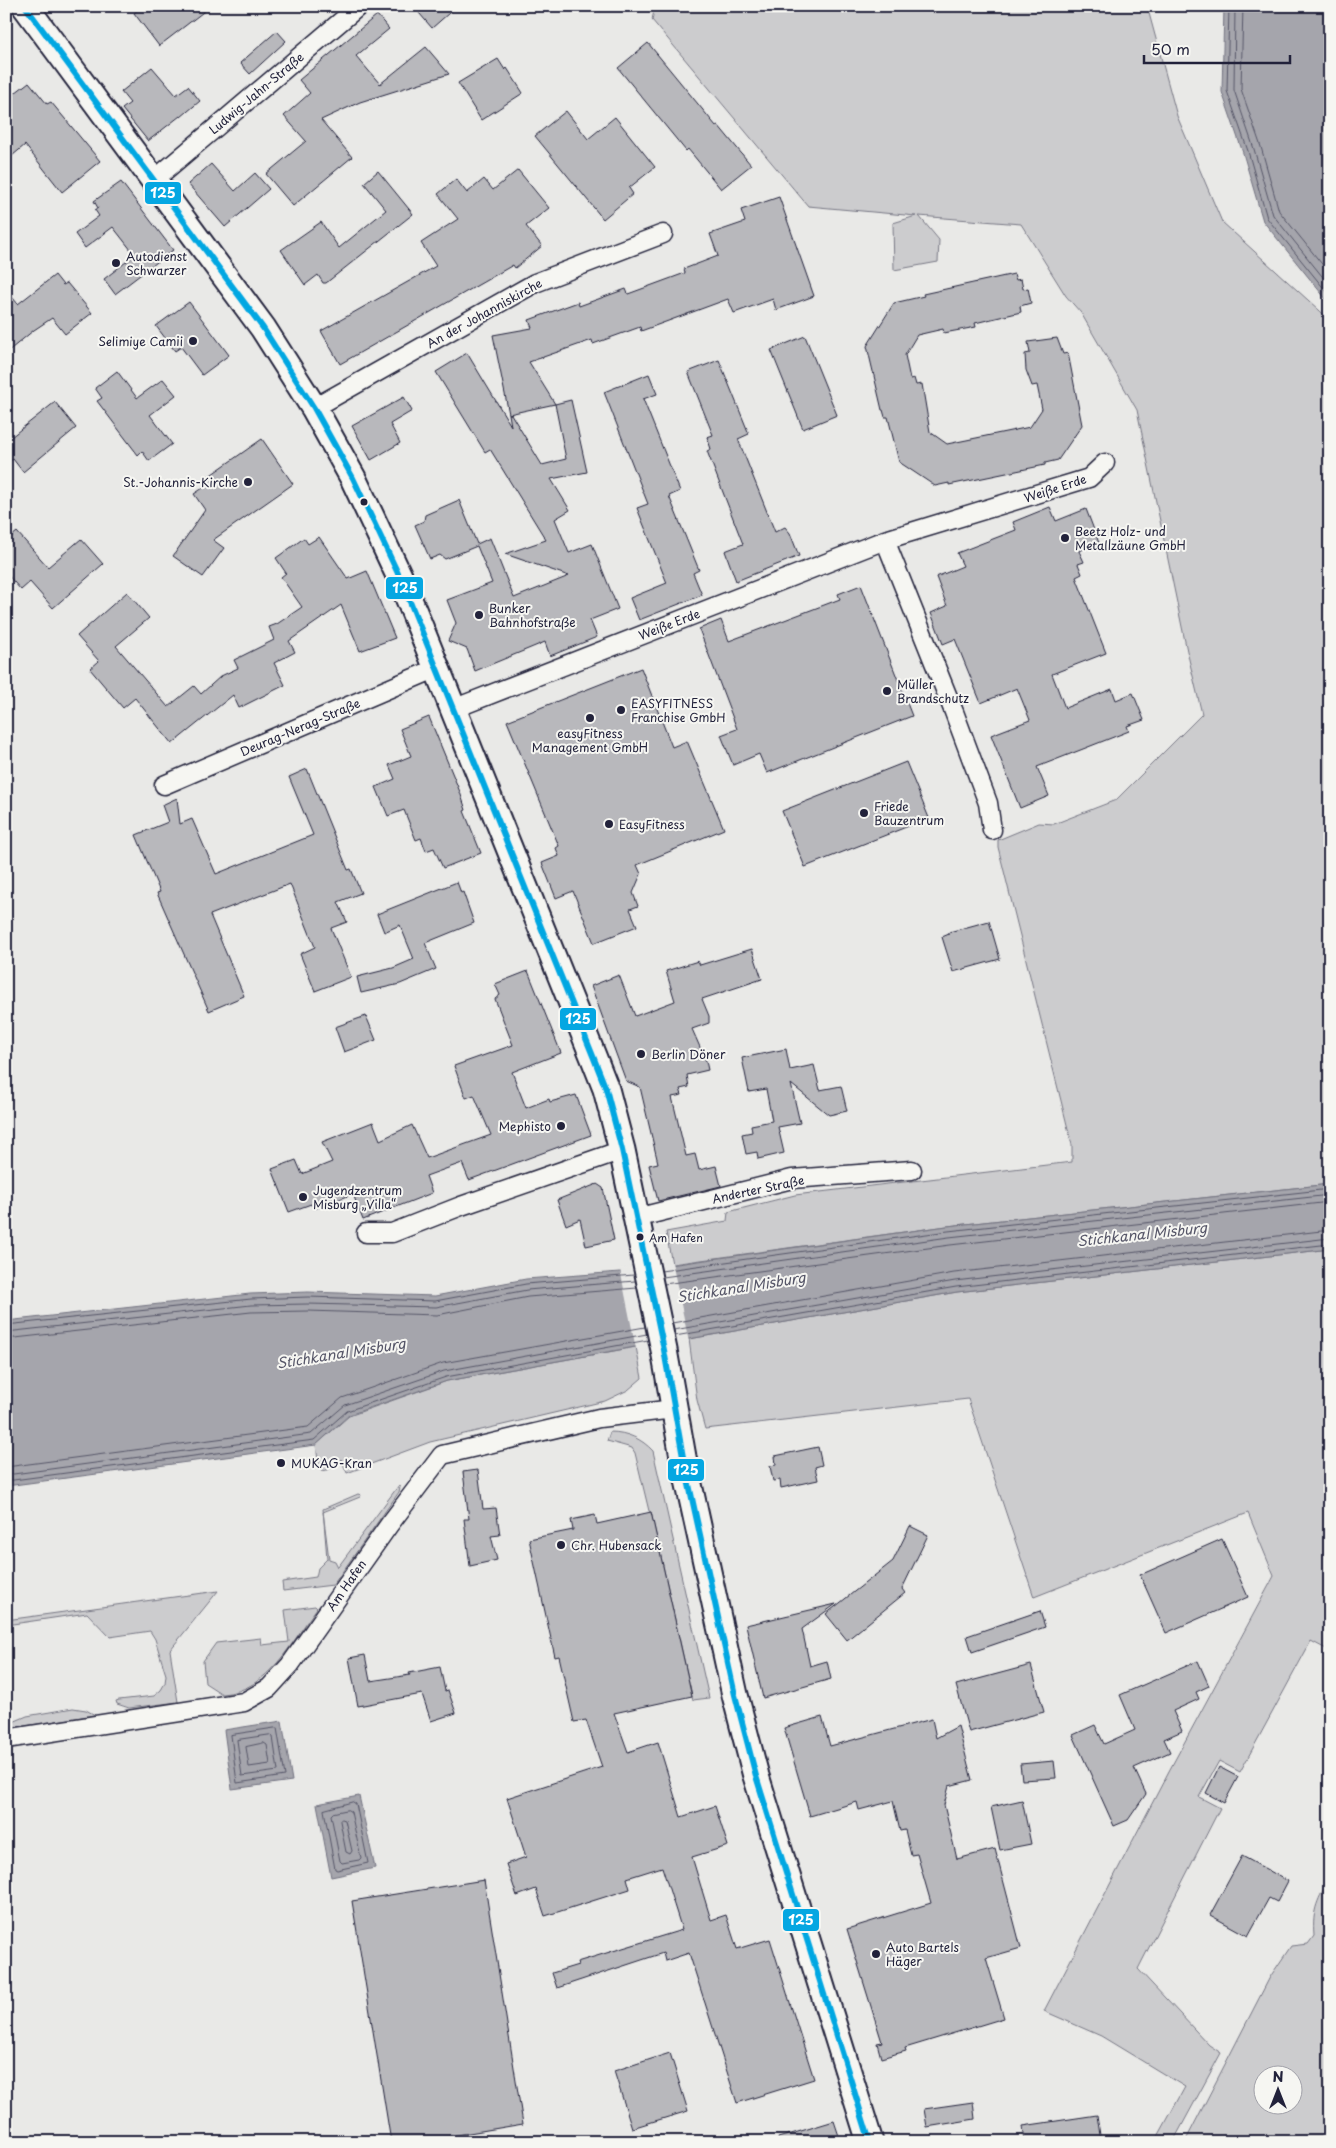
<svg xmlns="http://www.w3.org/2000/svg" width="1336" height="2148" viewBox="0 0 1336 2148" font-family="'Playpen Sans',sans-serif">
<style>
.green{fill:#ccccce;stroke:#777784;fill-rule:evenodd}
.water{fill:#a5a5ac;stroke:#71717f}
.pier{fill:#e9e9e7}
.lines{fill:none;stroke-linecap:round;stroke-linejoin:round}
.shore{stroke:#565668;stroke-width:1}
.building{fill:#b8b8bc;stroke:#22223b}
.minor-casing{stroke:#22223b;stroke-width:21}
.secondary-casing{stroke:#22223b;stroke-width:29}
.minor{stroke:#f6f6f2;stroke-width:18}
.secondary{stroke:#f6f6f2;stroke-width:25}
.bus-1-casing{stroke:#f6f6f2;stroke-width:10}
.bus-1{stroke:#05a7e2;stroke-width:6}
.poi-dot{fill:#22223b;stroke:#f6f6f2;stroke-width:2}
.labels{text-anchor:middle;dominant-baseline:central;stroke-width:4;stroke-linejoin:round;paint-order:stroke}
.bus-label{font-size:11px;fill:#22223b;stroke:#f6f6f2;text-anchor:start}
.street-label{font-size:12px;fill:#22223b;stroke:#f6f6f2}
.poi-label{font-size:12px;fill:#22223b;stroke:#f6f6f2;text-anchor:start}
.water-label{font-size:14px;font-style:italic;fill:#565668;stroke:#f6f6f2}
.line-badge{stroke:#f6f6f2;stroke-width:2}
.badge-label{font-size:14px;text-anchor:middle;font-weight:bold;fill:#fff}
</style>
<rect width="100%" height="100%" fill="#e9e9e7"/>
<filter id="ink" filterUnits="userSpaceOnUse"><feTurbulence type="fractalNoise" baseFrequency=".02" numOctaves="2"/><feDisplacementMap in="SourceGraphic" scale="10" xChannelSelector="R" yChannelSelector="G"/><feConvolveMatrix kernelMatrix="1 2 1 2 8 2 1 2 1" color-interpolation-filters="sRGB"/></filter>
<g filter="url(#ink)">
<g class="green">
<polygon points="655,6 1147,6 1177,116 1222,222 1330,320 1330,1184 947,1226 672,1264 666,1232 727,1221 728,1212 795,1195 1072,1162 1072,1145 998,847 998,840 1039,823 1054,824 1116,800 1202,714 1187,651 1137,410 1081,313 1066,296 1021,224 919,216 939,240 938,262 894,270 893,223 916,216 808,206 652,20"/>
<polygon points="1330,1249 1330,1651 1311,1641 1240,1772 1219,1761 1199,1797 1220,1808 1138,1969 1209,2045 1221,2053 1173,2142 1155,2142 1185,2087 1101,2036 1044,2011 1169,1771 1274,1576 1248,1513 1034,1597 968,1399 705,1429 697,1400 689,1339 957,1292"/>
<path d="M636,1347L642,1378L628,1390L605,1401L430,1442L347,1473L341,1459C335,1465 331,1470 322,1471L319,1468L316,1445L349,1416L447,1381Z"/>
<path d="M610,1432C627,1432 642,1439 653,1451L709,1698L693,1700L651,1512L649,1511L635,1453L632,1448L607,1441Z"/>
<polygon points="399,1485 400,1487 399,1492 333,1585 283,1591 282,1582 316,1577 318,1568 327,1559 323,1509 358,1494 361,1495 360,1497 323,1512 329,1559 335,1561 338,1567"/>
<polygon points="218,1591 170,1650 178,1702 129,1708 117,1704 116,1701 119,1700 154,1696 161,1690 165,1683 166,1675 155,1639 150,1631 110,1637 87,1613 6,1625 6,1620"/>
<path d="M315,1606L317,1608C292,1641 269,1691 222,1694L205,1683L203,1661L216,1643L261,1638L262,1645L289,1642L285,1610Z"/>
<polygon points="73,1708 86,1710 95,1715 6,1729 6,1725 27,1716"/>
<path d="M1330,1877V2142H1185L1270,1977L1291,1946L1308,1944L1314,1936C1312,1908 1318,1900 1330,1877ZM1264,2076H1294V2106H1264Z"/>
</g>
<g class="water">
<polygon points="1224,6 1330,6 1330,304 1263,221 1243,153 1222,92"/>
<polygon points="1330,1184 1330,1249 957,1292 689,1339 635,1347 447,1381 349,1415 316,1445 6,1486 6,1321 250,1294 308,1292 435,1296 526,1279 620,1272 947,1226"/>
<polygon points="282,1721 292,1781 232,1789 224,1730"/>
<polygon points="359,1796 375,1868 331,1877 317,1804"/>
</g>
<polygon class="pier" points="672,1262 689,1342 636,1349 620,1269"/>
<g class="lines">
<g class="shore">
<polyline points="1229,6 1227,91 1248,151 1267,218 1330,296"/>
<polyline points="1235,6 1234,90 1254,149 1273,215 1330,286"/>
<polyline points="1243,6 1241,89 1261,147 1279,211 1330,274"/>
<polyline points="661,1271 948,1231 1330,1189"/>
<polyline points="663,1277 949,1237 1330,1195"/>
<polyline points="664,1284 950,1245 1330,1202"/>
<polyline points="672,1323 954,1273 1330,1230"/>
<polyline points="6,1325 251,1299 308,1297 435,1301 526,1284 634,1275"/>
<polyline points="674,1330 955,1281 1330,1238"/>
<polyline points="6,1332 251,1305 308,1304 436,1307 527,1290 635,1281"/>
<polyline points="675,1336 956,1287 1330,1244"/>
<polyline points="6,1339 251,1312 308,1311 437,1315 528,1297 637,1288"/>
<polyline points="6,1467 308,1427 342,1398 443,1363 645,1327"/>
<polyline points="6,1475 311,1434 345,1405 444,1371 647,1334"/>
<polyline points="6,1481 314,1440 347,1411 446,1377 648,1340"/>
<polygon points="277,1728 285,1776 237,1783 231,1735"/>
<polygon points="270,1735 273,1737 278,1771 242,1776 237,1740"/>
<polygon points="264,1743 267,1745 270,1764 249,1767 246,1747"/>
<polygon points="353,1802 356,1804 368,1863 337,1870 335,1869 324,1810"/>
<polygon points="348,1810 351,1812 361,1858 359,1860 342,1863 340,1861 331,1815 333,1813"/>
<polygon points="342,1819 345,1820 352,1851 350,1854 346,1852 340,1821"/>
</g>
</g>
<g class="building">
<polygon points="143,6 211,6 159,46 134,13"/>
<polygon points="413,6 457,6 432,28"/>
<polygon points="377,15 389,29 356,56 380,84 426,47 449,74 360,102 321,120 352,157 293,206 266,174 306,141 284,116 310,93 299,80"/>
<polygon points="277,31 286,41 250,74 240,63"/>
<polygon points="648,43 716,126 718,125 751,165 721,189 688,149 686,151 618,68"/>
<polygon points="498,59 505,70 507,68 523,93 481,120 458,83"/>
<polygon points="152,67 176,95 188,86 200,101 181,117 180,116 148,141 122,109 130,103 121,92"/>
<polygon points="29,82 47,104 51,102 100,161 62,192 25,145 6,161 6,100"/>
<polygon points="566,111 588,139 615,117 655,167 629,188 633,194 603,219 535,136"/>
<polygon points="211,164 235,191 255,173 269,189 225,227 188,184"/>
<polygon points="518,170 549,208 526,226 542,246 515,268 513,265 340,364 321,331 436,266 421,243 458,219 438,194 456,179 467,193 484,179 493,190"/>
<polygon points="378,171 413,214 326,283 323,283 318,275 305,285 281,250 321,222 339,248 386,210 364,183"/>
<polygon points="121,182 173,250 115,294 104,279 135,255 113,227 85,248 75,234 99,216 95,210 98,208 94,201"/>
<polygon points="779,197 814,296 776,310 773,299 734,313 728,299 641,331 640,327 593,344 592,340 529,362 555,404 571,400 587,472 551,479 570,510 555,519 569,553 592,544 618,609 590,620 597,637 550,656 545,642 475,671 467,649 448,641 456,623 447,600 492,583 477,546 445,559 440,555 430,559 415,525 424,521 425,515 459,500 477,544 490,538 514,598 569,576 505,554 546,540 490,449 485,452 436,372 467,353 511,426 509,414 511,414 542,465 566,459 555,404 509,414 493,335 532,328 529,320 578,302 579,306 626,289 628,294 685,273 684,269 718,256 710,234 745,222 741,210"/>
<polygon points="1014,274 1016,280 1021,279 1023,289 1028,288 1031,303 1020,306 1021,312 975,323 976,327 944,333 943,329 917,335 905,355 910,379 914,378 916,385 922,384 930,432 947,444 1030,427 1042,409 1037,385 1032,386 1026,370 1025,354 1030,353 1028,342 1057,338 1063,354 1068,353 1082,425 1058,460 1045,463 1045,465 949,485 949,483 935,486 899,462 888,417 885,417 883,410 882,410 867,346 894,303 924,296 923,294"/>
<polygon points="55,275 63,285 67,283 92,313 65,334 52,318 34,330 6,353 6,290 18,304"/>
<polygon points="189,302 229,355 202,375 181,347 175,351 156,326"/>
<polygon points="805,336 837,415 803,429 771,350"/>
<polygon points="719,360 749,434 738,439 775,532 785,527 790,533 799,556 736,581 725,551 743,544 707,451 711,449 707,437 713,435 688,372"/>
<polygon points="117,371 137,398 163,379 176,395 150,415 172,444 149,461 142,451 138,455 97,401 102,398 95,388"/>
<polygon points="649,374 657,394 643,399 680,491 669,496 699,570 693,573 702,595 639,620 630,598 667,583 637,508 648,504 604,392"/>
<polygon points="404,397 412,411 390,424 400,443 371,460 352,426"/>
<polygon points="55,402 76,428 23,472 13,459 6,464 6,441"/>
<polygon points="262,439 293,484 213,540 224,548 203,577 173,556 205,510 194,494 206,486 202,481"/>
<polygon points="1050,507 1056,521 1086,509 1099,543 1079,551 1084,562 1078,564 1082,574 1076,577 1106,653 1052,674 1065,708 1112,689 1116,700 1133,693 1144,720 1127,726 1129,731 1037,767 1049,796 1020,808 991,735 1030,720 1017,688 981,703 955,639 943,644 931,613 947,606 936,577 963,566 957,553 1016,530 1013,522"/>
<polygon points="17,532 48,567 81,539 103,564 53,608 30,582 21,590 6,573 6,541"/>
<polygon points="319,537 348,579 367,571 395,638 360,651 341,605 289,641 295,652 274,663 285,685 239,708 233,695 172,744 135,698 123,708 90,669 99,661 77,636 127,592 149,618 116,646 168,707 194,686 201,694 221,676 238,668 234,660 274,640 269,627 277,624 302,607 281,577 286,573 276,558 304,538 308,544"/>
<polygon points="861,585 912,716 767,773 759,754 733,765 721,735 737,729 699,629 721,620 729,641 840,599 838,594"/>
<polygon points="641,668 672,747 687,741 724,829 637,865 641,874 633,893 638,906 630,909 637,926 594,943 573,891 556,898 542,863 559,856 556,848 559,846 507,721"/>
<polygon points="429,717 460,792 466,810 464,811 481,853 443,868 434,848 426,851 421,838 416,840 404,810 388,816 376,787 395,779 389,765 411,756 400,729"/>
<polygon points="906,762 929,818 805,867 782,811"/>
<polygon points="307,769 348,870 351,869 361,893 338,902 347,922 331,928 351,977 315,991 300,954 315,947 290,884 210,915 244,996 209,1011 157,893 160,892 136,835 168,822 162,805 177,798 180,824 192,819 216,874 313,835 289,777"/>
<polygon points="457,882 461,893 463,892 474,923 425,943 436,969 400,984 361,993 357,977 393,968 414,959 400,925 384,932 377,914"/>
<polygon points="989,921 1000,959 953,972 942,937 949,934 949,932"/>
<polygon points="752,949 762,979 702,999 709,1016 709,1023 692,1029 706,1061 708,1070 687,1075 689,1087 680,1089 682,1095 672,1097 686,1156 695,1154 699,1170 716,1166 721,1186 658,1201 649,1165 658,1163 640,1087 626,1081 591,986 619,975 635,1016 675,1001 666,971 698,961 700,965"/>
<polygon points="528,971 561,1053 512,1072 526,1108 549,1099 550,1102 576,1095 591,1135 469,1180 462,1163 426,1176 432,1193 363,1220 353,1194 314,1209 311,1204 289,1212 272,1169 296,1160 302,1174 332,1162 322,1142 373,1122 380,1140 412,1125 427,1158 491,1135 474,1095 466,1098 454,1066 513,1045 495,999 500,995 495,984"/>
<polygon points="366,1016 376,1040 344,1052 335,1027"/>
<polygon points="786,1049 790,1070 814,1065 820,1090 841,1086 847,1111 829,1115 791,1084 800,1123 778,1127 784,1153 758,1159 757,1152 746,1154 742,1134 752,1132 751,1125 772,1121 766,1089 749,1092 742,1058"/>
<polygon points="597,1184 603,1188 614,1240 586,1246 580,1219 566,1225 557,1200"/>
<polygon points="818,1447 822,1465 815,1467 818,1480 781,1488 780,1480 773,1481 770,1466 776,1465 775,1456"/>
<polygon points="478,1470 483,1509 496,1508 500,1535 491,1536 497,1560 470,1566 464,1519 469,1519 463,1472"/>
<polygon points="651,1512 692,1696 614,1713 628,1752 658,1742 681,1817 715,1806 728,1846 692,1857 711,1920 726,1915 737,1949 770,1939 814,2079 737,2103 689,1953 665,1961 663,1953 557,1988 552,1973 578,1965 577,1962 682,1930 662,1867 627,1878 630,1889 545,1916 536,1889 517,1896 506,1864 526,1857 507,1798 602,1767 586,1720 574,1722 559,1656 555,1657 529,1539 573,1530 571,1520 595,1515 597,1524"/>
<polygon points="910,1526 928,1535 902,1589 905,1593 847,1640 826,1614 893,1561"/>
<polygon points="1222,1539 1248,1597 1166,1633 1140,1575"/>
<polygon points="836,1604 802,1629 810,1666 827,1661 831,1679 763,1698 746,1625"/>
<polygon points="1040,1611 1045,1627 972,1652 967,1636"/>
<polygon points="365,1655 370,1681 410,1675 409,1673 440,1667 445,1691 448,1690 456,1713 431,1721 422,1694 358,1706 349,1658"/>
<polygon points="1198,1661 1209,1686 1196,1692 1199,1699 1173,1711 1182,1731 1164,1739 1170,1752 1134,1768 1146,1794 1128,1820 1114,1826 1073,1735 1095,1725 1104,1744 1135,1730 1120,1695"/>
<polygon points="1031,1665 1044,1712 969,1732 956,1685"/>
<polygon points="822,1717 830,1746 932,1719 936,1738 958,1726 972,1780 949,1786 944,1805 957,1859 995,1849 1021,1948 986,1958 1004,2018 905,2048 906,2051 881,2058 877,2043 882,2042 847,1929 931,1903 917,1854 911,1855 905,1830 900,1831 893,1801 859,1810 857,1802 810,1816 784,1728"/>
<polygon points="1054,1761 1056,1778 1022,1780 1020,1764"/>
<polygon points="1219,1767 1238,1777 1224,1803 1206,1793"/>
<polygon points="1022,1800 1031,1844 1000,1850 991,1807"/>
<polygon points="1242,1856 1288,1881 1277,1902 1269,1898 1248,1936 1210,1915"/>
<polygon points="484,1880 523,2124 415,2142 391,2142 352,1901"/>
<polygon points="670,2053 688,2111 632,2128 614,2071"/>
<polygon points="973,2102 975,2119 927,2127 924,2109"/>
<polygon points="1097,2115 1101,2142 1025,2142 1023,2126"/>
<polygon points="834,2121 841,2142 779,2142 778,2138"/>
</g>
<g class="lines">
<g class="minor-casing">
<g id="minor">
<polyline points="154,180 359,6"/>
<polyline points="314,408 535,283 663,234"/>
<polyline points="885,540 954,712 988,803 992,830"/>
<polyline points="453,709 885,540 1089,478 1105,463"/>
<polyline points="164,785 437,668"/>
<polyline points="636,1218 792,1179 912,1170"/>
<polyline points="366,1233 392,1233 461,1206 622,1150"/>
<polyline points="6,1739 244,1702 269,1688 290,1665 389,1525 442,1455 599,1418 674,1409"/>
</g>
</g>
<g class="secondary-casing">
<polyline id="secondary" points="25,6 263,328 314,408 353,478 402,582 593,1056 606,1089 622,1150 664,1350 683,1457 735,1695 756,1776 870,2142"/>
</g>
<use href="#minor" class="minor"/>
<use href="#secondary" class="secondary"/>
<g class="bus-1-casing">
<polyline id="bus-1" points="25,6 263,328 314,408 353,478 402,582 593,1056 606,1089 622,1150 664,1350 683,1457 735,1695 756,1776 870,2142"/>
</g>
<use href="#bus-1" class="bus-1"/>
</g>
</g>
<g class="poi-dot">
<circle cx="116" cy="263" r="5"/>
<circle cx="193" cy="341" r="5"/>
<circle cx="248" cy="482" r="5"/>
<circle cx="364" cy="502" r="4.5"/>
<circle cx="1065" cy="538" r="5"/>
<circle cx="479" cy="615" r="5"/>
<circle cx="887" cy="691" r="5"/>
<circle cx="621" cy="710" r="5"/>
<circle cx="590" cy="718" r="5"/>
<circle cx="864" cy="813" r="5"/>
<circle cx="609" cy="824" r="5"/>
<circle cx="641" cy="1054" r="5"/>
<circle cx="561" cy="1126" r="5"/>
<circle cx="303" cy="1197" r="5"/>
<circle cx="640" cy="1237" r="4.5"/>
<circle cx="281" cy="1463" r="5"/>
<circle cx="561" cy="1545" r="5"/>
<circle cx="876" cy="1954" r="5"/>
</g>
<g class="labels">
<g class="bus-label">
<text x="649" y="1237">Am Hafen</text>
</g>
<g class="street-label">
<text transform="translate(256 93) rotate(-40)">Ludwig-Jahn-Straße</text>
<text transform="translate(484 313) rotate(-29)">An der Johanniskirche</text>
<text transform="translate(1055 488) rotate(-18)">Weiße Erde</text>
<text transform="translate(669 624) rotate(-21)">Weiße Erde</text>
<text transform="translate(300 727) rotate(-23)">Deurag-Nerag-Straße</text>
<text transform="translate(758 1189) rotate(-12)">Anderter Straße</text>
<text transform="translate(346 1585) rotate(-55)">Am Hafen</text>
</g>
<g class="poi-label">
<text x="126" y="256">Autodienst<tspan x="126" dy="14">Schwarzer</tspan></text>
<text x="183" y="341" text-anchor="end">Selimiye Camii</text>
<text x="238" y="482" text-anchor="end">St.-Johannis-Kirche</text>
<text x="1075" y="531">Beetz Holz- und<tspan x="1075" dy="14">Metallzäune GmbH</tspan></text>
<text x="489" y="608">Bunker<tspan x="489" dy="14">Bahnhofstraße</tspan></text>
<text x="897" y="684">Müller<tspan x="897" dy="14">Brandschutz</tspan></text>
<text x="631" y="703">EASYFITNESS<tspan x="631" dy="14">Franchise GmbH</tspan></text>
<text x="590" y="733" text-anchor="middle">easyFitness<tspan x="590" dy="14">Management GmbH</tspan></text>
<text x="874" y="806">Friede<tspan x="874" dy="14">Bauzentrum</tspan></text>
<text x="619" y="824">EasyFitness</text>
<text x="651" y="1054">Berlin Döner</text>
<text x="551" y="1126" text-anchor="end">Mephisto</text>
<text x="313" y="1190">Jugendzentrum<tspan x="313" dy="14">Misburg „Villa“</tspan></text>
<text x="291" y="1463">MUKAG-Kran</text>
<text x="571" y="1545">Chr. Hubensack</text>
<text x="886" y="1947">Auto Bartels<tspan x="886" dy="14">Häger</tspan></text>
</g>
<g class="water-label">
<text transform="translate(1142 1234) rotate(-6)">Stichkanal Misburg</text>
<text transform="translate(741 1287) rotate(-9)">Stichkanal Misburg</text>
<text transform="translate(341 1353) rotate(-9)">Stichkanal Misburg</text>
</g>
</g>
<g class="line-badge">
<rect x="144" y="181" width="38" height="24" rx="5" fill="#05a7e2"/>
<rect x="385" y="576" width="39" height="24" rx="5" fill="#05a7e2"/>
<rect x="559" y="1007" width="38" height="24" rx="5" fill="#05a7e2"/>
<rect x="667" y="1458" width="38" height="24" rx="5" fill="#05a7e2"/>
<rect x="782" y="1908" width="38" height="24" rx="5" fill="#05a7e2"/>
</g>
<g class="badge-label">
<text x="163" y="198">125</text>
<text x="405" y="593">125</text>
<text x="578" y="1024">125</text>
<text x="686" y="1475">125</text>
<text x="801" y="1925">125</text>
</g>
<rect width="1336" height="2148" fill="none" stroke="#f6f6f2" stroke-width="25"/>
<rect x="12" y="12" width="1311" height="2123" fill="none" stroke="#22223b" stroke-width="2" filter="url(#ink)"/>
<g transform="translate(1278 2090)"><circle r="24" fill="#f6f6f2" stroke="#a1a1a9"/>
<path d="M0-4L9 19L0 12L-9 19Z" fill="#22223b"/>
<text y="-8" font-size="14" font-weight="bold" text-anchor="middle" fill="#22223b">N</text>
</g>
<path d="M1144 55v8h146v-8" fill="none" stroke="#22223b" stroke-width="2.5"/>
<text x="1151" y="55" font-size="15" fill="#22223b" stroke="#f6f6f2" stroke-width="4" paint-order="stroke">50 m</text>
</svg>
